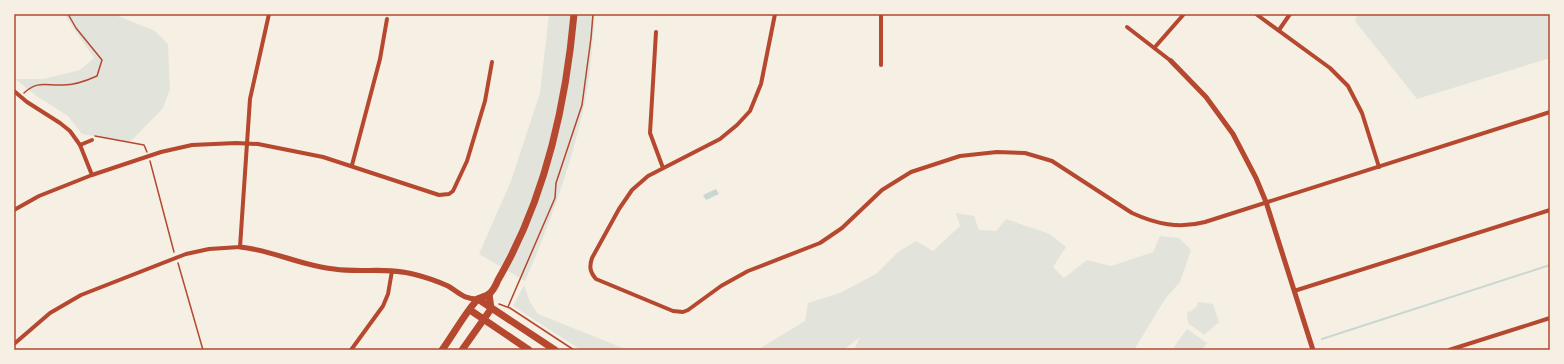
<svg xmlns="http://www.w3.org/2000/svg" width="1564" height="364" viewBox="0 0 1564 364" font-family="Montserrat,sans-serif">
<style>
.green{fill:#e2e4dc}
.water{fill:#c9d6d2}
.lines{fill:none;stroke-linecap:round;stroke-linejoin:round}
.stream{stroke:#c9d6d2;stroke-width:2}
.path{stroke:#b5482f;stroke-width:1.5}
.minor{stroke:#b5482f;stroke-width:4}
.tertiary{stroke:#b5482f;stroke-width:5}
.primary{stroke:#b5482f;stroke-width:7}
.neatline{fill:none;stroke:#b5482f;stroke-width:1.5}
</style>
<rect width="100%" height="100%" fill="#f6efe4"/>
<g class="green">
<polygon points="64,14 113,14 155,31 168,44 170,89 163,108 130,142 82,134 68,116 38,97 15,79 43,79 80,70 94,58"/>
<path d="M549,14H595C592,43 591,73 585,102C572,163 550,224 525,281L479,254L511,181L540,93Z"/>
<polygon points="1358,14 1550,14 1550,58 1417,99 1355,21"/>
<polygon points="956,213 974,216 979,230 996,231 1006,219 1050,234 1066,247 1053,267 1064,278 1087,260 1111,266 1153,252 1160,236 1179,238 1191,250 1180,282 1165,299 1134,350 854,350 860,337 843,350 757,350 805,321 808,303 840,293 876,274 898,252 916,241 933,251 960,226"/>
<polygon points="524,285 530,302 538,314 628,350 581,350 513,306"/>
<polygon points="1198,302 1213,304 1219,322 1204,335 1188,323 1187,311 1190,312 1197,306 1197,303"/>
<polygon points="1187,329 1207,343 1202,350 1177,350 1174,347"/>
</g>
<polygon class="water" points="716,189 719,194 706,200 703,195"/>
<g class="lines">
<polyline class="stream" points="1322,339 1550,265"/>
<g class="path">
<path d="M24,93C38,80 46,86 63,85C75,85 86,81 97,76L102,60L76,28L68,14"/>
<polyline points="95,136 144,145 147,152"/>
<polyline points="150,161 174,252"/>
<polyline points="178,263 203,350"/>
<polyline points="499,304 510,308 574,350"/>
<polyline points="508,307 555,198 556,183 582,105 591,38 593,14"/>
</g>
<g class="minor">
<path d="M775,14L761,84L750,111L737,125L720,139L648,176L632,190L619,209L592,258C589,267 590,272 596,279L673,311L683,312L688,310L721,286L748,271L820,243L842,228L882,190L911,172L960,156L997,152L1025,153L1052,161L1132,213C1156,224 1179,229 1205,222L1550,112"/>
<polyline points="1256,14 1330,68 1348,86 1362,113 1379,167"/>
<polyline points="1127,27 1171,61"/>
<polyline points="1279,30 1290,14"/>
<polyline points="656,32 650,133 663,168"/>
<polyline points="1155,47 1184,14"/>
<polyline points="881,65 881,14"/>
<polyline points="14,91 27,102 60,123 70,131 80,145 92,175"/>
<polyline points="80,145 92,140"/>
<polyline points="352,165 380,59 387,19"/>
<polyline points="14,210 39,196 92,175 161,152 192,145 236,143 258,144 323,157 439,195 449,194 453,191 467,161 485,101 492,62"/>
<polyline points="1294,291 1550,210"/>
<polyline points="14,344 50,313 81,295 186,254 209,249 240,247 250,99 269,14"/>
<polyline points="351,350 383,306 388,294 392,271"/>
<polyline points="1449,350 1550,318"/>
</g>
<g class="tertiary">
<polyline points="1171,61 1206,97 1233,134 1256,178 1266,202 1313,350"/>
<path d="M240,247C272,250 302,266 334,269C360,273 388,267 413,274C425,277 437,281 448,286C460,293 463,299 478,299"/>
</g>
<g class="primary">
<polyline points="478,299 555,350"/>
<polyline points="470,310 529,350"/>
<path d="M442,350C453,335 465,313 477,300C480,297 484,297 488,295C492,292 496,285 498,280C544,201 566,104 574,14"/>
<polyline points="462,350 491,309 489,294"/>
</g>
</g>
<rect width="1564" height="364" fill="none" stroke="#f6efe4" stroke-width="30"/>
<rect x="15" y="15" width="1534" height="334" class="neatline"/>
</svg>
